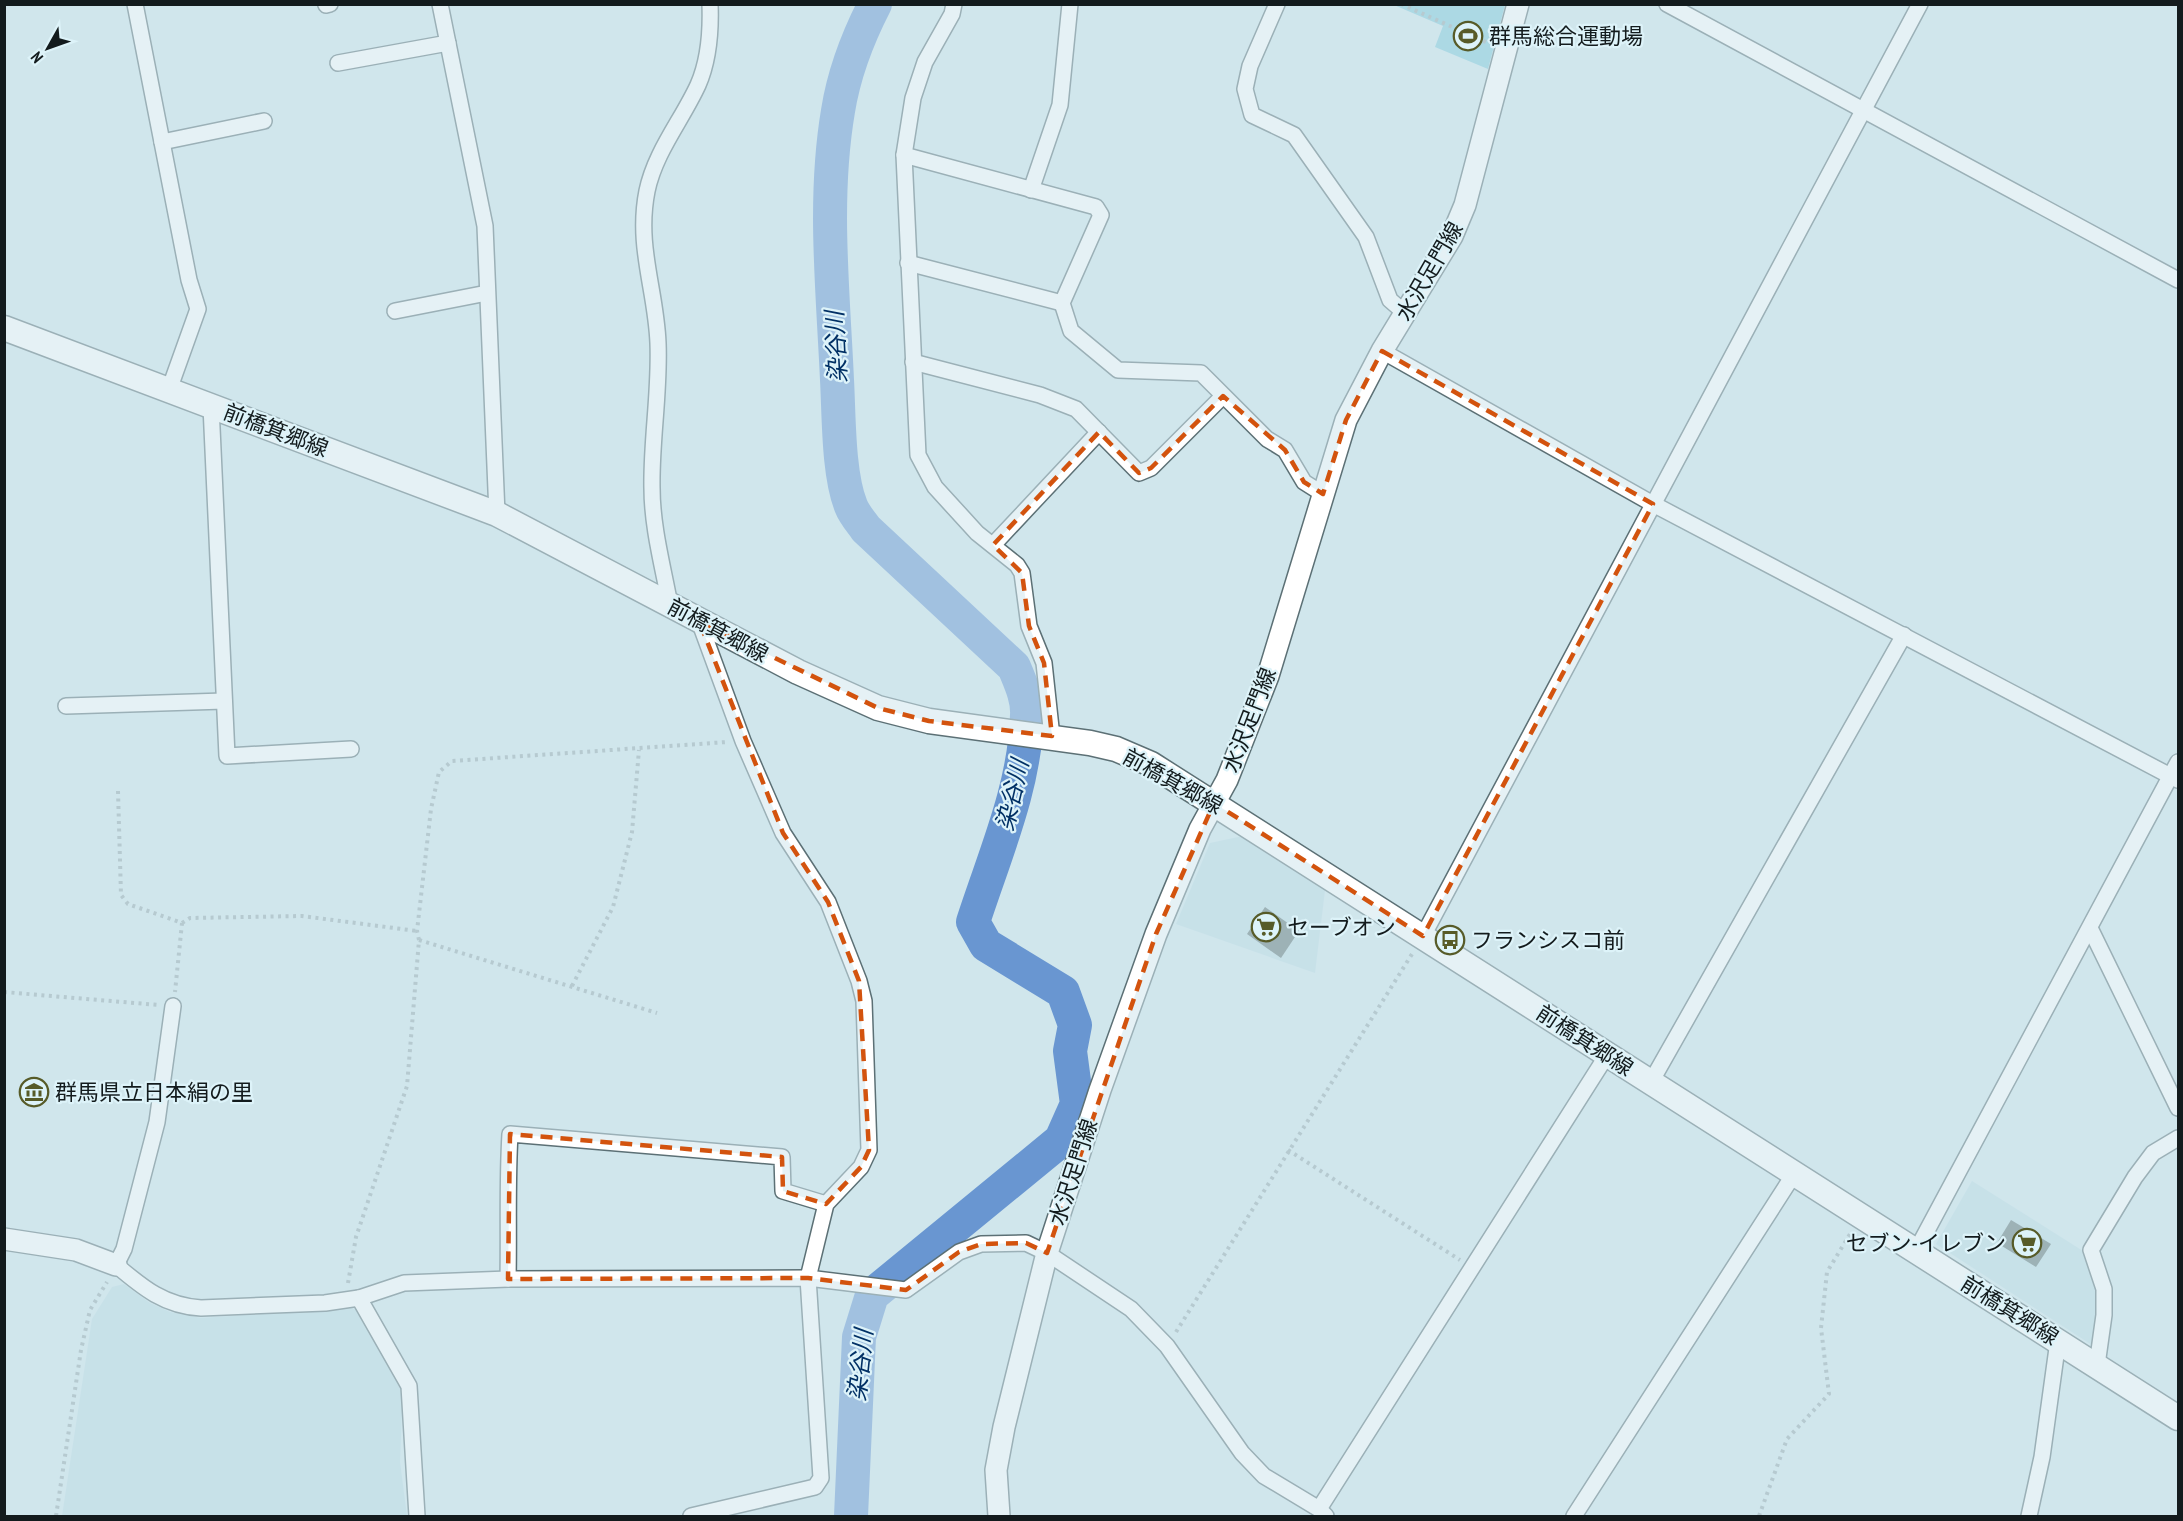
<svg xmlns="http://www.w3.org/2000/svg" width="2183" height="1521" viewBox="0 0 2183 1521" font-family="'PT Sans Narrow','Noto Sans JP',sans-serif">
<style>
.built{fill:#bddbe3}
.green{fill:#82c9da}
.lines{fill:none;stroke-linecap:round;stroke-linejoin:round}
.river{stroke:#6996d1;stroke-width:34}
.building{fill:#5f7474}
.street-casing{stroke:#5c7075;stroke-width:18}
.secondary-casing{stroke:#5c7075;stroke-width:24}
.primary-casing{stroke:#5c7075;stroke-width:27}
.path{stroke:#97a8ad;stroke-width:4;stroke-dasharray:3 4.5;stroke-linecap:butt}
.street{stroke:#fff;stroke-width:15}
.secondary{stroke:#fff;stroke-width:21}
.primary{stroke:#fff;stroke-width:24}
.marked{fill:none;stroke:#d3530e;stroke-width:4.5;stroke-dasharray:12 8;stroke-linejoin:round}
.labels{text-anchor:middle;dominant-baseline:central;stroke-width:4.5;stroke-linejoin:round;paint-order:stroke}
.poi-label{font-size:22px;fill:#131b1d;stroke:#ddf3f9;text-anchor:start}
.street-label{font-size:22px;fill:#131b1d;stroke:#ddf3f9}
.water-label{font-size:24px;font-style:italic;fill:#013065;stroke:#ddf3f9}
</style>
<rect width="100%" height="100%" fill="#d0e6ec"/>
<g class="built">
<polygon points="1243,836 1326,882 1315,973 1176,924 1210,843"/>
<polygon points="1972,1181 2083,1251 2097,1289 2099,1318 2092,1345 1936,1244"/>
<polygon points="124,1284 150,1303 170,1312 201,1318 352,1308 358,1311 403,1384 400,1462 407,1516 62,1516 92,1319 112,1287"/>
</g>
<polygon class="green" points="1394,5 1505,5 1488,69 1435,47 1443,26"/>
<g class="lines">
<path class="river" d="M851,1516L859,1337L872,1295L1061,1140L1077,1104L1070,1051L1075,1025L1063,992L986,945L973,922C995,854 1025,787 1027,715C1028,698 1020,682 1014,667L866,529C861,522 854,514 851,506C838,474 839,415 837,380C833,290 823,200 838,111C844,73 857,39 875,4"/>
</g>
<g class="building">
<polygon points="1265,907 1299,931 1281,958 1247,934"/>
<polygon points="2011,1220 2051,1244 2036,1267 1997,1243"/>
</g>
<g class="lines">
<g class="street-casing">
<g id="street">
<polyline points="135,4 189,280 198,309 169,390"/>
<polyline points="440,4 485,226 497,514"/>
<polyline points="954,4 952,14 925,62 913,98 904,155 918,455 935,487 977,533 1017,565 1022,573 1029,626 1044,663 1052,737"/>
<polyline points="1277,4 1250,66 1245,89 1252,115 1294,135 1366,237 1390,300 1405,313"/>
<polyline points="1667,4 2178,280"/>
<polyline points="326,5 330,4"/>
<polyline points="338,63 448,43"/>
<polyline points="162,142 264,121"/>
<polyline points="904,155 1096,207 1101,215 1062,303 1071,331 1118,370 1201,373 1267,439 1285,450 1304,482 1323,494"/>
<polyline points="1031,190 1060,105 1070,4"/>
<polyline points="908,263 1062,303"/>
<polyline points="395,311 487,293"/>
<polyline points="1382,351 1653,504 2178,780"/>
<polyline points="913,362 1040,395 1076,409 1139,473 1151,468 1223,396"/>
<polyline points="211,406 227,756 351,749"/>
<polyline points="993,545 1099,432"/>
<path d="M670,605C663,567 652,527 652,488C651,441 660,392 658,343C656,290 636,246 647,191C655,152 682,120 698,85C709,60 711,31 710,4"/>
<polyline points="66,706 224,701"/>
<polyline points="2090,928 2178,1108"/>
<polyline points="1423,936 1920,4"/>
<path d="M173,1006L157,1122L124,1249L116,1265C143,1288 165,1306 201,1308L325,1303L359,1298L404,1283L508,1279L808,1278L906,1290L959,1252L981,1244L1026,1243L1047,1253L1131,1309L1167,1346L1242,1453L1264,1476L1319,1509L1326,1516"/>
<polyline points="1651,1082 1904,635"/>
<polyline points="1916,1251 2178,762"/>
<path d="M508,1279C509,1231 507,1183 510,1134L782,1157L783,1191L826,1204"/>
<polyline points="359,1298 409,1386 417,1516"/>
<polyline points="2097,1365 2104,1315 2104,1289 2091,1250 2135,1177 2153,1153 2178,1138"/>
<polyline points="1319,1509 1607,1055"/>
<polyline points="691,1516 815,1487 821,1478 808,1278 826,1204 861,1167 869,1150 864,1001 859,981 828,902 783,833 743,741 699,621"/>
<polyline points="1574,1516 1794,1174"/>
<polyline points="2029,1516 2042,1457 2058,1341"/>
</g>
</g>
<g class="secondary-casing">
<g id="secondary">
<polyline points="4,1239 76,1250 116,1265"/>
<polyline points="999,1516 996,1470 1004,1427 1047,1253 1100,1090 1156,934 1200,829 1227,780 1268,676 1346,420 1382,351 1452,236 1465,205 1518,4"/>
</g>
</g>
<g class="primary-casing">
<polyline id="primary" points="4,328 497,514 798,672 878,708 929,721 1090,743 1116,749 1151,764 2178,1418"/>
</g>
<g class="path">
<polyline points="1401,4 1488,43"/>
<polyline points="118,791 121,895 128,904 182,923 175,992"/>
<polyline points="182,923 190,918 302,916 417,931"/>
<polyline points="419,940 657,1013"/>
<polyline points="572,986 613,907 632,832 639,750"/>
<polyline points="4,992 159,1005"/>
<polyline points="1288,1150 1460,1260"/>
<polyline points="348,1283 356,1237 407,1086 419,940 417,931 431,809 439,772 452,761 727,742"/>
<polyline points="1176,1332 1412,954"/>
<polyline points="56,1516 81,1350 90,1310 107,1282"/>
<polyline points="1759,1516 1787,1439 1829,1394 1821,1328 1827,1272 1850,1234"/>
</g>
<use href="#street" class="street"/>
<use href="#secondary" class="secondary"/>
<use href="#primary" class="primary"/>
</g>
<path d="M0 0H2183V1521H0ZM1382,351L1653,504L1423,936L1214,803L1156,934L1047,1253L1026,1243L981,1244L959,1252L906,1290L808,1278L508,1279L510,1134L782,1157L783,1191L826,1204L861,1167L869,1150L859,981L828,902L783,833L699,621L878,708L929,721L1052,736L1044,663L1029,626L1022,573L993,545L1099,432L1139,473L1151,468L1223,396L1285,450L1304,482L1323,494L1346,420Z" fill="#d0e6ec" fill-opacity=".55" fill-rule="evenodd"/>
<path class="marked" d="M1382,351L1653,504L1423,936L1214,803L1156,934L1047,1253L1026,1243L981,1244L959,1252L906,1290L808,1278L508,1279L510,1134L782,1157L783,1191L826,1204L861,1167L869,1150L859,981L828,902L783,833L699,621L878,708L929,721L1052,736L1044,663L1029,626L1022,573L993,545L1099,432L1139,473L1151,468L1223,396L1285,450L1304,482L1323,494L1346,420Z"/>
<defs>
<g id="stadium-ring" transform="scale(1.5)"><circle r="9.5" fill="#ddf3f9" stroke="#575b28" stroke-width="1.5"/><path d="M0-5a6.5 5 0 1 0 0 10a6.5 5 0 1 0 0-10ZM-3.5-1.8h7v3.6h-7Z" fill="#575b28"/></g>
<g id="supermarket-ring" transform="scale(1.5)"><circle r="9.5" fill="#ddf3f9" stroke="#575b28" stroke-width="1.5"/><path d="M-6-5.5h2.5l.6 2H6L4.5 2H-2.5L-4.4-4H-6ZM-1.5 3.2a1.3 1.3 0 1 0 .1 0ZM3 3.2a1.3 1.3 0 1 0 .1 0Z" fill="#575b28"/></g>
<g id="bus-ring" transform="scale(1.5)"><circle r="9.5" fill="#ddf3f9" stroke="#575b28" stroke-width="1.5"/><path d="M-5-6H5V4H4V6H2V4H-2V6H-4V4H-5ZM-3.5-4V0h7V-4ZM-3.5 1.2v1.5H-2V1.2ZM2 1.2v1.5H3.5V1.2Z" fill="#575b28"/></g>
<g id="museum-ring" transform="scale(1.5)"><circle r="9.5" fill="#ddf3f9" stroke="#575b28" stroke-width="1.5"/><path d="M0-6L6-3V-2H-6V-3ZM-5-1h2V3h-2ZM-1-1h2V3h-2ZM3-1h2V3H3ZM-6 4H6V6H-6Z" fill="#575b28"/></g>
</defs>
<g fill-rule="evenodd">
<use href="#stadium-ring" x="1468" y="36"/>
<use href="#supermarket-ring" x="1266" y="927"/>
<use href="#bus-ring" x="1450" y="940"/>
<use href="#museum-ring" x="34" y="1092"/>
<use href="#supermarket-ring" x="2027" y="1243"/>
</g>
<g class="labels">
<g class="poi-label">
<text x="1489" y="36">群馬総合運動場</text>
<text x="1287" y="927">セーブオン</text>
<text x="1471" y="940">フランシスコ前</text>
<text x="55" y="1092">群馬県立日本絹の里</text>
<text x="2006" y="1243" text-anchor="end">セブン-イレブン</text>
</g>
<g class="street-label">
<text transform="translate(1429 271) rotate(-60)">水沢足門線</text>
<text transform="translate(276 430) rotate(21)">前橋箕郷線</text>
<text transform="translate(718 630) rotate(28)">前橋箕郷線</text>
<text transform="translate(1249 720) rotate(-69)">水沢足門線</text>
<text transform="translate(1173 781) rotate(29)">前橋箕郷線</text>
<text transform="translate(1585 1040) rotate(33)">前橋箕郷線</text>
<text transform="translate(1073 1172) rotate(-72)">水沢足門線</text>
<text transform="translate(2010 1310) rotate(32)">前橋箕郷線</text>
</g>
<g class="water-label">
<text transform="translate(836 347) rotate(-93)">染谷川</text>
<text transform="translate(1012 795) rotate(-77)">染谷川</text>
<text transform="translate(860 1365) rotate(-84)">染谷川</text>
</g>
</g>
<rect width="2183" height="1521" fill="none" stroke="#131b1d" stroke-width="12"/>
<g transform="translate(48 48) rotate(230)" stroke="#ddf3f9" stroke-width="4.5" paint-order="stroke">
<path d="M0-4.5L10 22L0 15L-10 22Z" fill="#131b1d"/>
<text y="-9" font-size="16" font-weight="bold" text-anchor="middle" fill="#131b1d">N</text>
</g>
</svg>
